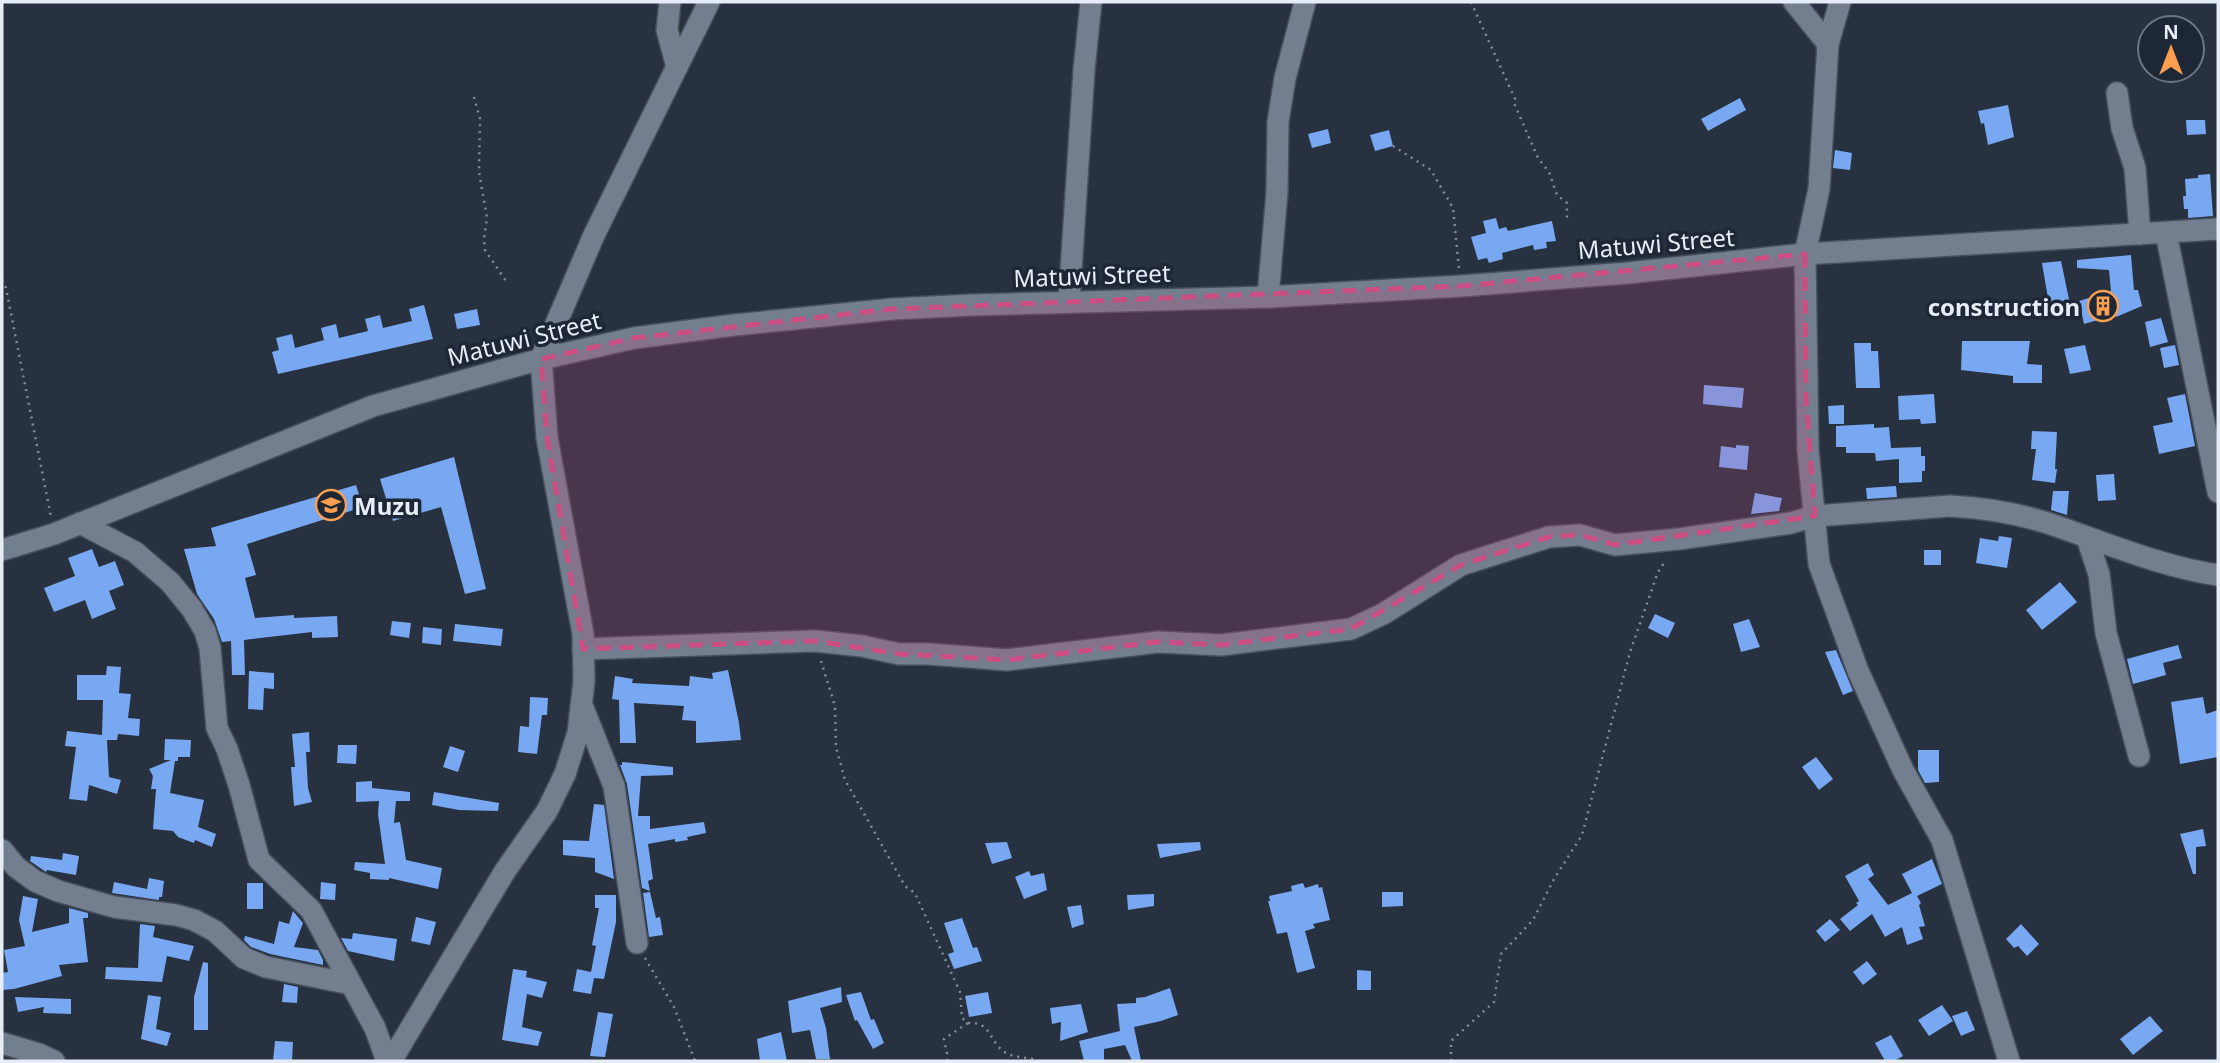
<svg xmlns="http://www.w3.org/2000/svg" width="2220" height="1063" viewBox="0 0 2220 1063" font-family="'Noto Sans',sans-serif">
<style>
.building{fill:#78a8f2}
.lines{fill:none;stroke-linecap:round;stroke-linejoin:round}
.minor-casing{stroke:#484f5c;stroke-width:24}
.path{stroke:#858d99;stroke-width:2.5;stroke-dasharray:2 5;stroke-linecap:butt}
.minor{stroke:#737e8f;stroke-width:21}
.marked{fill:#cb4d82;fill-opacity:0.2;stroke:#cb4d82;stroke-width:5;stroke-dasharray:14 9;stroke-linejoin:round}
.labels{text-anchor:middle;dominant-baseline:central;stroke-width:7;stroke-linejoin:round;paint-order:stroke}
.street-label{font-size:24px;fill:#e6edf6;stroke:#1e2735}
.poi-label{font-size:24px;font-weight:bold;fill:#e6edf6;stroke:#1e2735;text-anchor:end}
</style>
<rect width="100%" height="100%" fill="#27313f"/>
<g class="building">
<polygon points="1740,98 1746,110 1708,131 1701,119"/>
<polygon points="2008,105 2014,137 1988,145 1984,123 1981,124 1978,111"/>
<polygon points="2186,120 2205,120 2206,134 2187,135"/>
<polygon points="1328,129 1331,143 1312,148 1308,134"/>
<polygon points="1389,130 1393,146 1375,151 1370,135"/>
<polygon points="1835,150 1852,153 1850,170 1833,168"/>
<polygon points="2210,174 2213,216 2188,218 2188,209 2184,209 2183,196 2186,196 2185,179 2198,178 2198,175"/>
<polygon points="1496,218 1499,229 1506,227 1508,231 1552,221 1556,241 1546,242 1547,248 1534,250 1533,245 1502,253 1503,259 1489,263 1487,258 1478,260 1471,237 1486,233 1483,221"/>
<polygon points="2131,255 2134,290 2138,290 2142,306 2116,317 2115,315 2084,324 2079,301 2111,291 2109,270 2077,268 2077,260"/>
<polygon points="2061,261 2070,304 2050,310 2042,263"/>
<polygon points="424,305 433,339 278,374 272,352 279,350 276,338 292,334 295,348 324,340 321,328 336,324 339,338 368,331 365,319 380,315 383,328 412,321 409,309"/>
<polygon points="477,309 480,325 457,329 454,314"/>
<polygon points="2161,318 2168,342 2150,347 2145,322"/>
<polygon points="1962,341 2030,341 2027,364 2042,365 2042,383 2013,383 2013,376 1961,370"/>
<polygon points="1854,343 1871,343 1871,351 1878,351 1880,388 1856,388"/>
<polygon points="2085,345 2091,370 2070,374 2064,349"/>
<polygon points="2175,345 2179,365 2164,368 2160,348"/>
<polygon points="1704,385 1744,388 1742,408 1703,404"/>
<polygon points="1934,394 1936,423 1921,424 1920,419 1899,420 1898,396"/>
<polygon points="2185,394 2195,446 2159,454 2153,426 2173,422 2167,398"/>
<polygon points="1844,405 1844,424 1829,424 1828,406"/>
<polygon points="1874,424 1874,428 1889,427 1891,448 1921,447 1921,456 1925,456 1925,471 1922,471 1922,482 1899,483 1899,459 1876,461 1875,453 1846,453 1846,447 1836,447 1836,426"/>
<polygon points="2032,431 2057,432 2055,469 2057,469 2055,483 2032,480 2036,449 2031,449"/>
<polygon points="1736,445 1749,446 1747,470 1719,467 1721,446 1736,448"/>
<polygon points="454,457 486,589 465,594 441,507 393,521 380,479"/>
<polygon points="2114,474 2116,500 2098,501 2096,475"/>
<polygon points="356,485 363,507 247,544 256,575 245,578 255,618 294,615 294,618 337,616 338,637 312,638 312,632 244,640 245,675 232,675 231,641 222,642 214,619 197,594 184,549 216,546 211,528"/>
<polygon points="1896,486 1897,497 1867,499 1866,488"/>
<polygon points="2053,491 2069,491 2067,515 2051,510"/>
<polygon points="1755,493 1782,498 1779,511 1751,514"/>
<polygon points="1999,536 2012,538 2007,568 1976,563 1980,538 1998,541"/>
<polygon points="92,549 99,567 115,561 124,585 109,591 116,609 92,619 85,600 54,612 44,588 75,576 68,558"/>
<rect x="1924" y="550" width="17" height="15"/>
<polygon points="2060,582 2077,602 2042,630 2026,610"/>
<polygon points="1655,614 1675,623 1668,638 1648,628"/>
<polygon points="1749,619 1760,647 1741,652 1733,624"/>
<polygon points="392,621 411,623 409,638 390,635"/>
<polygon points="455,624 503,629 501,646 453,641"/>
<polygon points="423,627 442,629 441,645 422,643"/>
<polygon points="2178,645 2182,658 2163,663 2166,675 2133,684 2127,659"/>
<polygon points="1836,650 1853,691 1843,695 1825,652"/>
<polygon points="107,666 121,667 119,693 131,694 128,718 140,719 139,736 118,734 117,740 107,740 109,777 121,780 117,794 89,785 87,801 69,799 76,747 65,746 67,731 102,735 103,700 77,700 77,675 106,675"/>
<polygon points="728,670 739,723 741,740 696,743 696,721 682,720 684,706 634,703 636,743 620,743 619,700 612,699 615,676 633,679 632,683 689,686 690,676 713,679 712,673"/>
<polygon points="249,671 274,673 274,689 264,688 263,710 248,709"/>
<polygon points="530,697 548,698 547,715 542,715 537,754 518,752 520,726 529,727"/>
<polygon points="2203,697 2206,714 2218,710 2218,757 2180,764 2171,702"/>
<polygon points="309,732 310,752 306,752 308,788 312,802 294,806 291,767 295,767 292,734"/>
<polygon points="165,739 191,740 190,757 178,757 178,761 175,761 170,793 204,800 198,827 216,834 212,847 195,840 194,843 178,837 173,831 153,829 156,789 151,789 153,776 149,769 171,760 164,760"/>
<polygon points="338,745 357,745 356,764 337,763"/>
<polygon points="450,746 465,751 458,772 443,767"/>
<polygon points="1918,750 1939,750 1939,782 1925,783 1918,770"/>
<polygon points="1816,757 1833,779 1819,790 1802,767"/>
<polygon points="622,762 673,767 673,775 641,776 638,816 650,816 650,829 704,822 706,833 687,837 688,840 675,842 675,839 648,844 653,879 648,881 650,891 642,888 627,784 620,765 622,765"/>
<polygon points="372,781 372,788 410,792 410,801 396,801 394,823 400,822 406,860 442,868 438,889 389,878 389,880 370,879 370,873 354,870 355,862 385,864 378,814 379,801 356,802 356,782"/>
<polygon points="434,792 499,803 498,811 459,810 432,805"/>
<polygon points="594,804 604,805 614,879 595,872 595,858 563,855 563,840 589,841"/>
<polygon points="2203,829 2206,846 2196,847 2196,874 2193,874 2180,834"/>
<polygon points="1007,842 1012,858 992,864 985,843"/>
<polygon points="1200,842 1201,850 1160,858 1157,844"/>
<polygon points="63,853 79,856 76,875 47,870 46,872 30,861 31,856 62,860"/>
<polygon points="1932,859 1942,884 1917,896 1921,903 1919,905 1925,926 1919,927 1923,939 1907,945 1902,927 1885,937 1872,914 1850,931 1840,919 1858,905 1856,903 1859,901 1845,876 1868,863 1874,875 1868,879 1888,905 1912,893 1902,874"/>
<polygon points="1029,871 1031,876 1044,873 1047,890 1024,899 1015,877"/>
<polygon points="149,878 164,881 162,897 159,897 159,900 112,893 114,882 147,889"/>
<polygon points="321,882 336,884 335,900 320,899"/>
<rect x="247" y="883" width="16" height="26"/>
<polygon points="1303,883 1305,888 1318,884 1319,888 1322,887 1330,920 1313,924 1315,928 1305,931 1315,968 1297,973 1287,932 1277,934 1268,901 1270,901 1269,896 1292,891 1291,886"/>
<polygon points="650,892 656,918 660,917 663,935 649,937 643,893"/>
<polygon points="1382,892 1403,892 1403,906 1382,907"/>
<polygon points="1154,894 1154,906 1128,910 1127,895"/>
<polygon points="595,895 616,895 616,922 604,979 594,978 591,994 573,991 577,969 591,972 596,946 592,945 599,908 595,908"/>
<polygon points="23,896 38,899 32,932 69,923 69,908 88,913 88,918 83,918 88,962 59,965 62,976 14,989 2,990 2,973 8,972 4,950 25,946 19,920"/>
<polygon points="1081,905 1084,924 1072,928 1067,907"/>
<polygon points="293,911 303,923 294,947 318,950 323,960 323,965 270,954 251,947 244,940 245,936 274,944 279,921 289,924"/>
<polygon points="416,917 436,922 430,945 411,941"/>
<polygon points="962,918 973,948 977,947 982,961 954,969 948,954 954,952 944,923"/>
<polygon points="1830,919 1840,930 1825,942 1816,931"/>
<polygon points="140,924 155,926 153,937 194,946 189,961 167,956 162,982 105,979 106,967 138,968"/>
<polygon points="2021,924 2039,944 2027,956 2018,946 2014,948 2006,939"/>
<polygon points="353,933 397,939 394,961 348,951 341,938 352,939"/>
<polygon points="1867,961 1877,974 1863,985 1853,972"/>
<polygon points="203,962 208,963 208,1030 194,1030 194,997"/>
<polygon points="513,969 527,971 526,977 547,982 542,998 527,994 522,1027 542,1032 538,1046 502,1040"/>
<polygon points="1357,970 1371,971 1371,990 1357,990"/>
<polygon points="284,984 298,987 297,1003 282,1002"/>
<polygon points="841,987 842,1002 820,1008 826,1028 830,1059 816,1059 810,1030 792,1033 788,1001"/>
<polygon points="1170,988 1178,1015 1161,1021 1134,1027 1141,1061 1132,1061 1125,1045 1104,1049 1104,1061 1084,1061 1079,1041 1120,1031 1117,1004 1136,1003 1136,998 1145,997"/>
<polygon points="861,992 871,1020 874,1019 884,1043 873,1049 857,1020 855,1021 846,995"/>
<polygon points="988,992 992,1013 969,1017 965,996"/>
<polygon points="148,995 161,997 156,1029 171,1033 167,1046 141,1039"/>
<polygon points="15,997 71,999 71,1014 43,1013 44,1007 18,1012"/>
<polygon points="1081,1004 1088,1032 1060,1041 1061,1022 1052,1024 1050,1008"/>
<polygon points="1942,1005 1953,1021 1929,1036 1918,1020"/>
<polygon points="1967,1011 1975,1030 1961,1036 1952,1016"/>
<polygon points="598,1012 613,1014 605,1057 590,1056"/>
<polygon points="2150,1016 2163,1031 2133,1055 2120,1039"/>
<polygon points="781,1032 787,1061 760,1061 757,1039"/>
<polygon points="1891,1035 1903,1056 1894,1061 1885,1061 1875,1043"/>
<polygon points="275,1041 293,1042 292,1061 273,1061"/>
</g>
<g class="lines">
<g class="minor-casing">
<g id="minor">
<polyline points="670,2 667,30 677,67"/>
<polyline points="1794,2 1828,44"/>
<polyline points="1840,2 1828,44 1819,189 1805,254 1808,450 1819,564 1858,671 1903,770 1942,840 2009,1061"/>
<polyline points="2117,93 2122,128 2135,168 2140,234"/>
<polyline points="2166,233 2218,492"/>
<polyline points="1268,297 1277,192 1278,122 1285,78 1305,2"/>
<polyline points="1069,302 1084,70 1091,2"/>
<polyline points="80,523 135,552 170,582 192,609 205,631 210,648 217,728 227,749 239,785 259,860 311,910 375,1028 387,1061"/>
<polyline points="2087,538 2099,574 2106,633 2139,756"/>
<polyline points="2,550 54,534 373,406 541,359 634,338 734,325 892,309 971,305 1268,297 1461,286 1627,273 1805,254 2218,229"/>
<path d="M583,649L815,641L862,646L899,654H929L1007,660L1158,642L1221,645L1351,629L1383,614L1461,565L1549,537L1580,535L1615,545L1679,539L1791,523L1815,516L1950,506C1987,508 2027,515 2062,528C2113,546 2164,567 2218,575"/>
<polyline points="583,708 614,786 637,943"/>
<polyline points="2,850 16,867 35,881 58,891 114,907 176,915 194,920 215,931 244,958 266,967 351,984"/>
<polyline points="2,1043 39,1054 54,1061"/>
<polyline points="391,1061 505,871 547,811 565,774 578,733 584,681 583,634 547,438 541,359 594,235 709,2"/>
</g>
</g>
<g class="path">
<polyline points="1471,2 1515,99 1514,103 1538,158 1549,172 1557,195 1567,203 1567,221"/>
<polyline points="474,97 480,119 479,172 487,218 484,238 485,250 506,281"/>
<polyline points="1393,146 1431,170 1453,208 1459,269"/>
<polyline points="2,280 6,288 51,517"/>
<path d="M821,661L835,706L836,747L845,780L905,886L915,893L960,992L962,1018L968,1023C992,1021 989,1043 1006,1053C1015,1058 1029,1057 1039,1061"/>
<polyline points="645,958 674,1007 695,1061"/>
<polyline points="947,1061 947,1053 944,1039 968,1023"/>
<polyline points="1451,1061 1451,1041 1494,1002 1501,954 1533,920 1554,879 1582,835 1630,652 1658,572 1666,560"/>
</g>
<use href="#minor" class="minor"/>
</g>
<path class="marked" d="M1805,254L1806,396L1815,516L1615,545L1580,535L1549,537L1461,565L1351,629L1221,645L1158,642L1007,660L899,654L815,641L583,649L547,438L541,359L634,338L892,309L1461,286Z"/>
<defs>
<g id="building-ring" transform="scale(1.575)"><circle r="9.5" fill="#1e2735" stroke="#fb9e51" stroke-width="1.5"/><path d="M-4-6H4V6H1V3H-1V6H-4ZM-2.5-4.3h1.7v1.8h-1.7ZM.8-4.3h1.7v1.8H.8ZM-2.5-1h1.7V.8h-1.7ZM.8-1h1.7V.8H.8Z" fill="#fb9e51"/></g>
<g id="school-ring" transform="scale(1.575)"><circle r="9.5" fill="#1e2735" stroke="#fb9e51" stroke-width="1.5"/><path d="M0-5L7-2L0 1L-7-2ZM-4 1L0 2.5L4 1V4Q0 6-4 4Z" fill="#fb9e51"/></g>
</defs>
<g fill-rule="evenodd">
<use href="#building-ring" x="2103" y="306"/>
<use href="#school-ring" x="331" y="505"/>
</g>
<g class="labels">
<g class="street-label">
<text transform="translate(1656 243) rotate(-5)">Matuwi Street</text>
<text transform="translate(1092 275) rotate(-2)">Matuwi Street</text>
<text transform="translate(524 338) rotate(-14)">Matuwi Street</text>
</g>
<g class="poi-label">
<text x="2080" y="306">construction</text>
<text x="354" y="505" text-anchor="start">Muzu</text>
</g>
</g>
<rect width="2220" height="1063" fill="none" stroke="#e6edf6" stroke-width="7"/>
<g transform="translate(2171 49)"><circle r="33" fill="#1e2735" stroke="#6e7682" stroke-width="2"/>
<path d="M0-5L12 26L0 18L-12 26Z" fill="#fb9e51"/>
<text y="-10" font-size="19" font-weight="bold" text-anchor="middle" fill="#e6edf6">N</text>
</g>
</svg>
